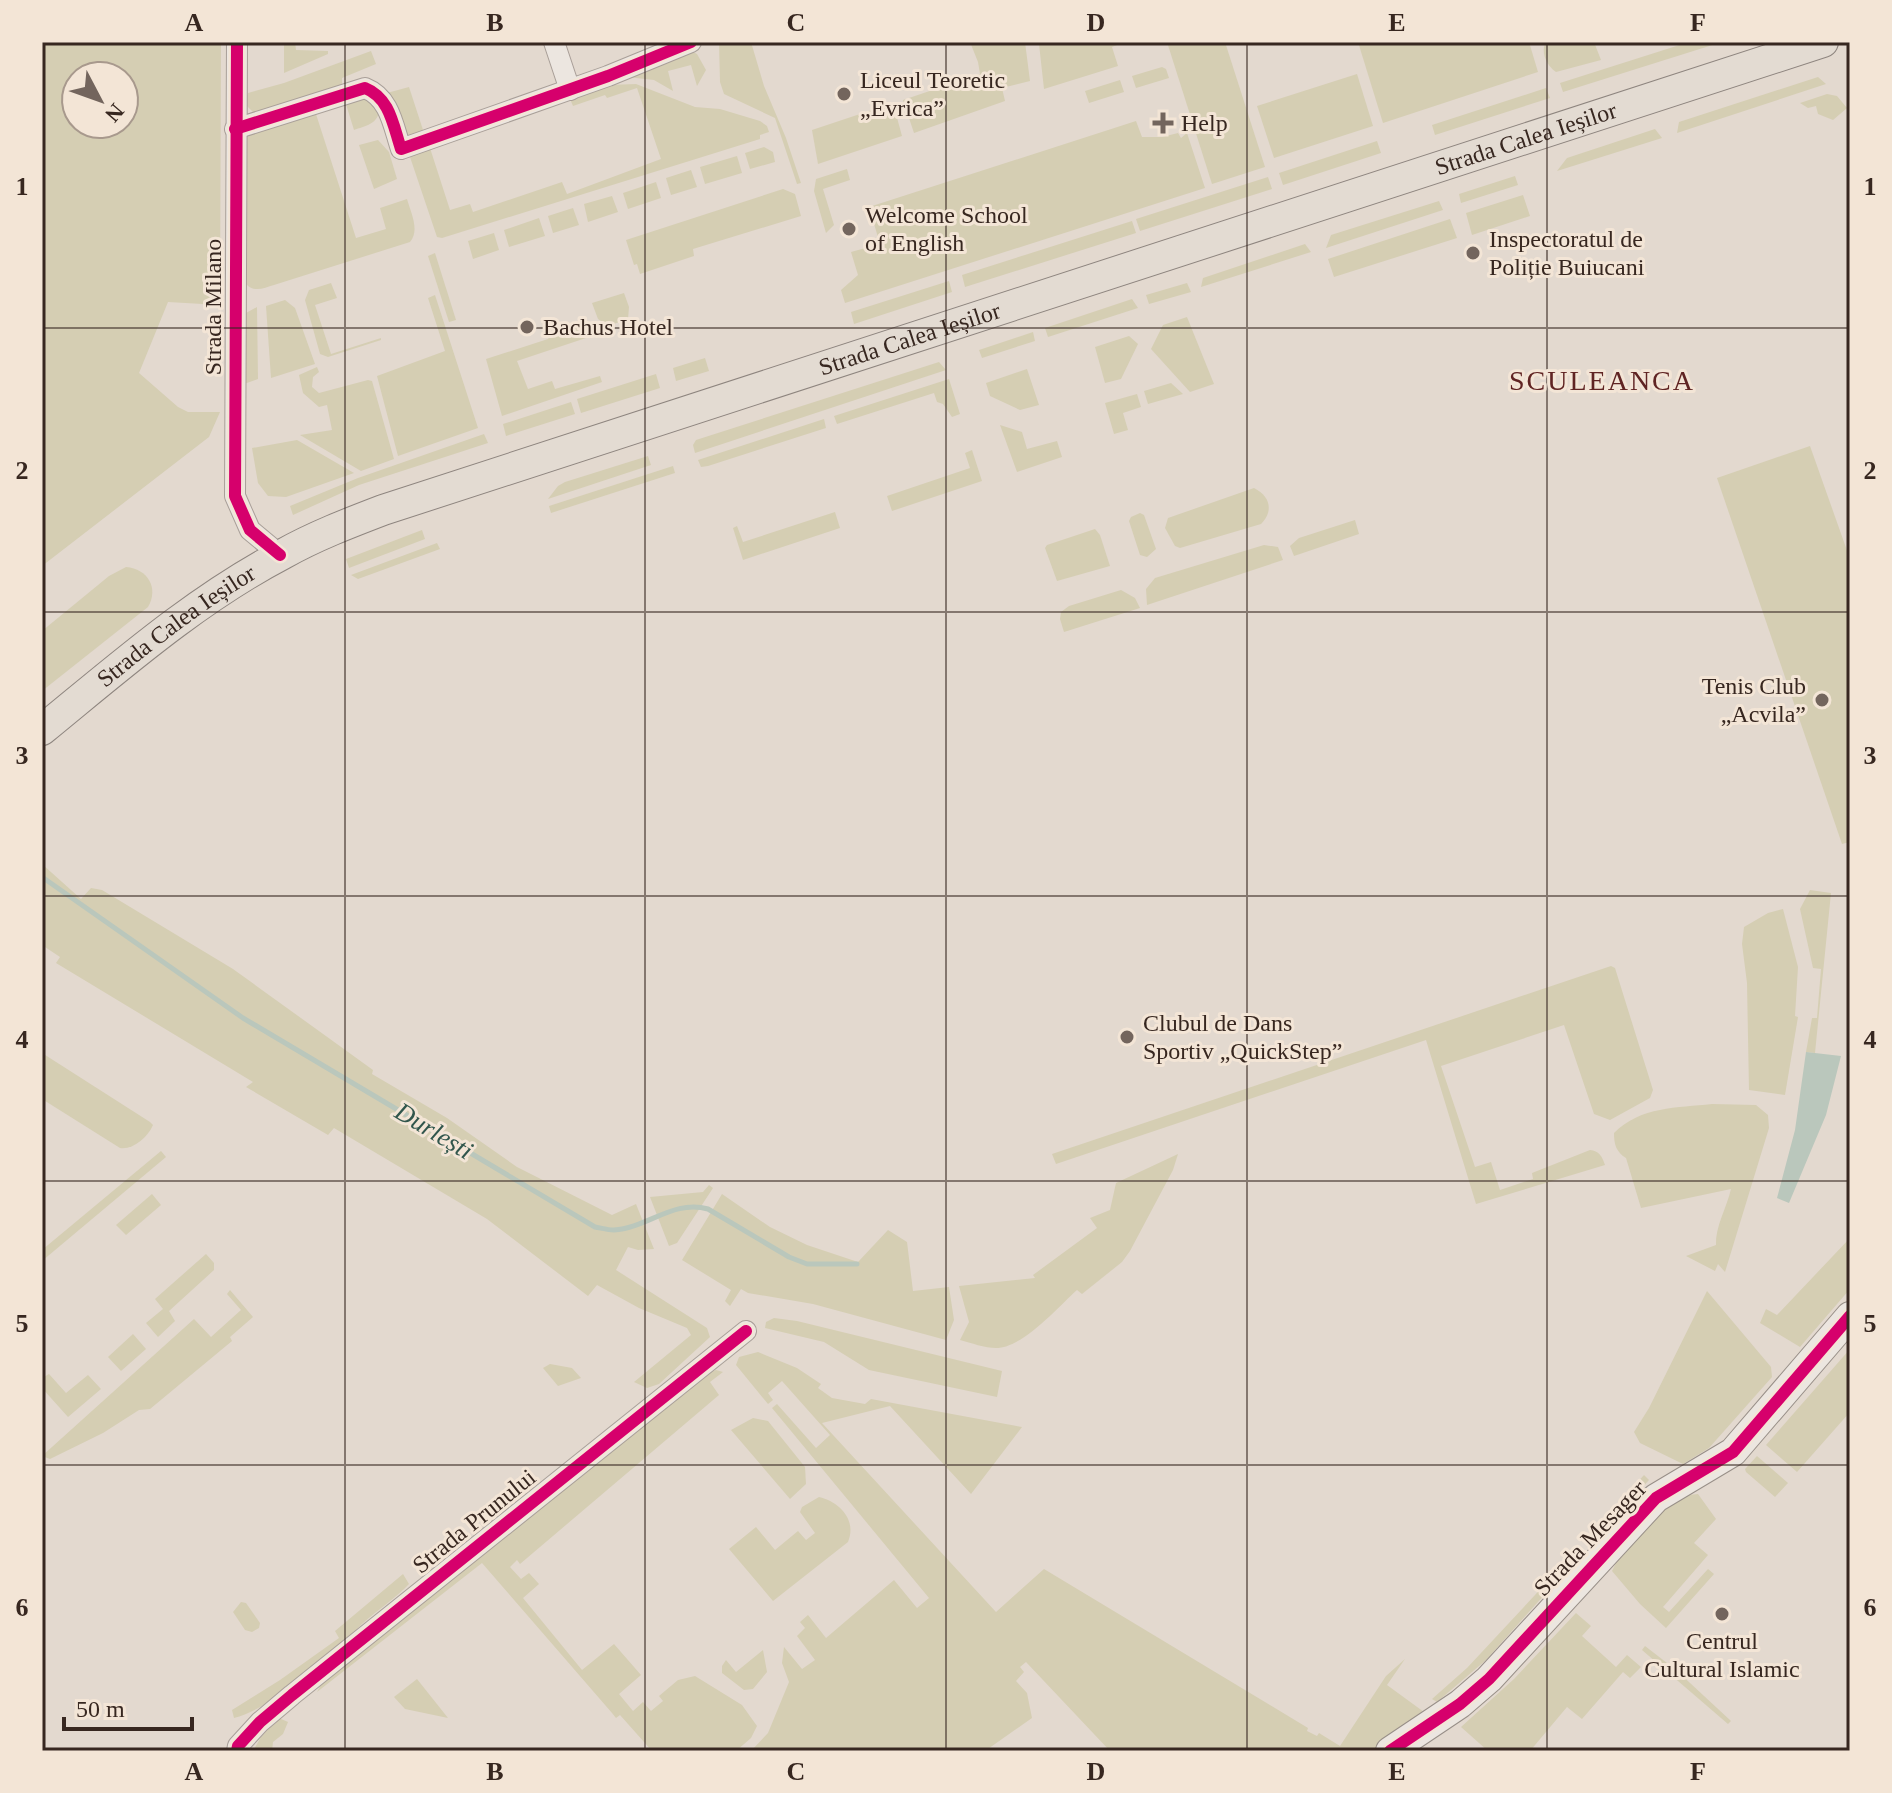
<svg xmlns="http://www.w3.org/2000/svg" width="1892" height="1793" viewBox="0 0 1892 1793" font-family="'Times New Roman',serif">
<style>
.green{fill:#d5ceb3;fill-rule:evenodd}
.water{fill:#bac7bc}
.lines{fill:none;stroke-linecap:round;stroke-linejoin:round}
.stream{stroke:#bac7bc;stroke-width:5}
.street-casing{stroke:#a99f98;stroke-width:22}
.secondary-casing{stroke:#988f88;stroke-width:30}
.primary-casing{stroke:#8e857f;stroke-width:32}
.street{stroke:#ece6e0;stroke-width:20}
.secondary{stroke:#ece6e0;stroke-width:28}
.primary{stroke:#e3dbd2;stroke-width:30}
.cycleway-casing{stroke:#f3e5d6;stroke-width:17}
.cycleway{stroke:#d6006c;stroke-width:12}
.grid{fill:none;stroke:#372720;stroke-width:2;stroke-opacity:0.55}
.poi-dot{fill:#73655d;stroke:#f3e5d6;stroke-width:3}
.labels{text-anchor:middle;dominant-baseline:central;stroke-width:6;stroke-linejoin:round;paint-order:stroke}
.poi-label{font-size:24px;fill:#372720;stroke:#f3e5d6;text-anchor:start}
.street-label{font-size:24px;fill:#372720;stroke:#f3e5d6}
.water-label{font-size:26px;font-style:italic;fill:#31564c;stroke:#f3e5d6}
.quarter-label{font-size:28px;letter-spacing:2px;fill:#602423;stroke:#f3e5d6}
.neatline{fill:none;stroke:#372720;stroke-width:3}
.grid-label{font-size:26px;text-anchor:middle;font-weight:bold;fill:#372720}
</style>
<rect width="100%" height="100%" fill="#e3d9cf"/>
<g class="green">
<path d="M42,42H221L220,305L168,302L139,373L178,407L188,412H220L209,437L42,566ZM76,76H124V124H76Z"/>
<polygon points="284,42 295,42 296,50 328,51 328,54 284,73"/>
<polygon points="719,42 751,42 764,86 786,138 801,183 797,184 775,118 724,94 720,82"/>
<polygon points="970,42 1025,42 1030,81 1002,88 1005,101 914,133 903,100 980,74 978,62"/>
<polygon points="1045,42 1125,42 1112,47 1118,66 1044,89 1039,44"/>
<polygon points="1167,42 1225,42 1265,167 1212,184"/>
<polygon points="1358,42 1529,42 1538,72 1383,123"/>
<path d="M1546,42H1594L1601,60L1556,72C1547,66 1540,52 1546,42Z"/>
<polygon points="1689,42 1722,42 1563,92 1560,83"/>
<polygon points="371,51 376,64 342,78 342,85 258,112 253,112 244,103 248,93 284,83"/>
<polygon points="691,51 697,54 706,70 697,86 691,65 668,71 673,91 654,80 627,77"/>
<polygon points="1162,67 1166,69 1169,78 1136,88 1132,76"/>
<polygon points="1357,74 1373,126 1274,158 1257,106"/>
<polygon points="1818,77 1826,84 1677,133 1679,122"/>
<polygon points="1120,80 1124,92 1089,103 1085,91"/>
<polygon points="636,84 695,107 720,109 760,121 767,126 769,132 760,135 760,139 442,238 437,237 410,157 430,148 450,210 470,204 473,212 562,182 567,194 661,159 637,88 607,98 605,95 573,106 570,99 610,85"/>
<polygon points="409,87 424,133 408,136 403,133 387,93"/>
<polygon points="1546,88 1550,98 1435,135 1432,125"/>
<polygon points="1827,94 1837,96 1847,108 1833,120 1818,114 1816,106 1808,108 1800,103"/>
<path d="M370,98L379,112C377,124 365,126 354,130L345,101Z"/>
<polygon points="893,103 902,136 818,164 812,130"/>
<path d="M315,111L356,238L386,229L380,208L407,199C411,213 420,230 410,242L274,285C264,288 254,293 246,284L244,140L256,130Z"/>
<polygon points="1136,121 1142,137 1162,137 1178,133 1181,138 1187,133 1205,188 845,303 841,290 858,275 851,252 880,244 869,207"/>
<polygon points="1655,129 1662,138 1557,171 1567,158"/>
<polygon points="378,140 389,152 397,179 374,189 359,145"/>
<polygon points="1377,141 1381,153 1283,185 1279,173"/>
<polygon points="764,147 773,152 775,162 750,169 745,153"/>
<polygon points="737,156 742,173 705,184 700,167"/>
<polygon points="847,169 850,180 823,189 834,225 826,233 814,191 816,179"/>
<polygon points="691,170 697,187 671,195 666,178"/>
<polygon points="1515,176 1518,185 1461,203 1459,194"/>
<polygon points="1268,177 1272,189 1140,231 1136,219"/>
<polygon points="656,182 661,198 628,209 623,193"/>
<polygon points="783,189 795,194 801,216 693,249 694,256 640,274 637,264 634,265 626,240"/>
<polygon points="1523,195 1530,216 1472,235 1466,213"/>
<polygon points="612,196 618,212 588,222 584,204"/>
<polygon points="1439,201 1443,210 1326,248 1331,235"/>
<polygon points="573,208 579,225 553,233 548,216"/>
<polygon points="539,218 545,236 509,247 504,230"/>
<polygon points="1450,219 1457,238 1334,277 1328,259"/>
<polygon points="1132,221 1136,233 965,287 962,275"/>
<polygon points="494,233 499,250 473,259 468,241"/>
<polygon points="1305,244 1311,252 1201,287 1203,278"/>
<polygon points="435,253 456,320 449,322 428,256"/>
<polygon points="949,281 952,292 854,324 851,312"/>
<polygon points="331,283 337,298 315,305 331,354 381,338 381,340 328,357 320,354 305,300 309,290"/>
<polygon points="1187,283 1191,292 1149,304 1146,295"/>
<polygon points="624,293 629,307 628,319 608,326 598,319 592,303"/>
<polygon points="435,295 478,428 398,456 377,376 445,351 428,298"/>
<polygon points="1132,299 1138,308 1048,337 1045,328"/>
<polygon points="285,300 295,308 315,364 271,378 266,306"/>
<polygon points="257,307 258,379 244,384 246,313"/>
<polygon points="1187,317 1214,384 1190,392 1151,349 1163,325"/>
<polygon points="594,324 601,333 517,361 528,389 552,381 555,389 600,376 602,382 502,416 486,359 548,339 550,336"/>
<polygon points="1033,332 1035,341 982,358 979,350"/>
<polygon points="1129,336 1138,344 1121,379 1105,383 1095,347"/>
<polygon points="705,358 709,371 676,381 673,368"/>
<polygon points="939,362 946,370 695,453 693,445 696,440"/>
<polygon points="317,367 319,372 313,377 312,387 319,393 368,380 372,381 394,459 361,471 300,435 332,430 327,405 319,407 303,393 299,375"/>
<polygon points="1027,369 1039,405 1020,410 990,396 986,383"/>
<polygon points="656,374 660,388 581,413 577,399"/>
<polygon points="949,379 960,414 952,417 943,404 937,402 934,393 837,424 834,416"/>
<polygon points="1171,383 1183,394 1148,404 1144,391"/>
<polygon points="1137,394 1141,407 1123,413 1128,430 1114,434 1105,403"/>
<polygon points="571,402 575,414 506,436 503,424"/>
<polygon points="824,419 826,428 708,466 701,467 698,460"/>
<polygon points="1000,425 1022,432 1027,449 1057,441 1062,457 1017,472"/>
<polygon points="484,434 488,443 359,485 293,515 290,506 358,478"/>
<polygon points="297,440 354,473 286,497 268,496 258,483 252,448"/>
<polygon points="1810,446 1850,559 1850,842 1842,844 1717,478"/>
<polygon points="972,450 982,481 892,511 887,496 970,468 965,453"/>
<polygon points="648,456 651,465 548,499 558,486 565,482"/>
<polygon points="673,466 675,473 551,513 549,506"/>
<path d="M1254,488C1270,496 1274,511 1261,524L1180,548L1175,546L1165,528L1168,518Z"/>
<polygon points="835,512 840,528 743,560 733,528 737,526 743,542"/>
<polygon points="1140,513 1144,515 1156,549 1147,557 1140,555 1129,521 1131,517"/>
<polygon points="1355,520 1359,534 1294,556 1290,546 1299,538"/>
<polygon points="1095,529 1100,535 1110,566 1057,581 1045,548 1047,545"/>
<polygon points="422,530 425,539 349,568 346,559"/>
<polygon points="437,543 440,549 358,579 351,575"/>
<polygon points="1264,545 1278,547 1283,560 1147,605 1146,589 1155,578"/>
<path d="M126,567C148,569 159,588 148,607L42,691V631L109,576Z"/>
<polygon points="1121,590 1135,598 1140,608 1064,632 1060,619 1061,612 1069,606"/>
<polygon points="42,864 81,899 91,888 102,890 233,969 373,1070 372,1074 447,1118 517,1167 612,1215 636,1204 654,1249 638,1250 628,1247 616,1270 707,1328 710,1337 659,1384 647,1388 634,1382 691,1335 687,1328 639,1308 597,1285 588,1296 487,1219 334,1128 328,1135 246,1087 253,1082 56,963 60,957 42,945"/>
<polygon points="1810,890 1831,893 1815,1053 1806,1052 1812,1018 1817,1018 1821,969 1813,968 1800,909"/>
<polygon points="1783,909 1798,967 1795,1016 1798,1017 1785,1095 1749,1090 1747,983 1742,944 1744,927 1768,913"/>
<path d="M1611,966L1615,968L1653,1090L1650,1098L1610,1120L1594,1114L1564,1025L1441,1066L1475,1167L1491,1162L1500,1190L1533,1179L1532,1173L1590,1150C1599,1151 1602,1156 1605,1165L1476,1204L1426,1040L1056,1164L1052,1154Z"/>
<path d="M42,1053L150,1122L153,1125C148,1137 133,1150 120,1148L42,1099Z"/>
<path d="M1712,1104L1756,1105L1768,1115L1769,1128L1725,1272L1718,1264L1715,1271L1686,1256L1716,1245C1715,1227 1727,1207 1731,1189L1641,1208L1626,1158C1616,1152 1614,1144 1614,1133C1641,1106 1677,1108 1712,1104Z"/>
<polygon points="161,1151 166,1157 42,1261 42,1250"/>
<path d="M1178,1154L1173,1170L1130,1251L1122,1262L1082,1294L1077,1290C1058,1307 1023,1348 996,1348C985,1348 971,1343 960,1340L969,1322L959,1286L1035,1278L1033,1275L1097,1228L1090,1218L1110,1210L1116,1183Z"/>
<polygon points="709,1185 713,1188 677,1243 669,1246 650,1197 703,1192"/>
<polygon points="152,1194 161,1205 126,1235 116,1225"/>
<polygon points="722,1194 770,1227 807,1245 858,1262 888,1230 907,1242 913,1291 949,1287 954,1320 946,1340 813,1304 748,1293 741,1289 730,1306 725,1301 731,1290 682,1260"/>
<polygon points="1850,1238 1850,1289 1800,1347 1760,1323 1766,1309 1777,1315"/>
<polygon points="206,1254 214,1263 214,1270 169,1311 175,1321 158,1337 146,1323 163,1309 155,1299"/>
<polygon points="230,1290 253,1317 230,1337 232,1341 150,1409 139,1410 103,1433 50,1459 42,1456 194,1319 211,1337 241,1310 227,1294"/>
<polygon points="1707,1291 1771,1367 1772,1377 1709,1448 1683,1464 1640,1443 1634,1432 1649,1408"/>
<polygon points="774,1318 797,1321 1002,1371 997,1397 869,1370 824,1342 765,1328 766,1322"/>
<polygon points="133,1334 146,1349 121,1371 108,1357"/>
<polygon points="1850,1349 1850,1412 1797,1472 1766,1445"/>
<polygon points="758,1352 797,1368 821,1384 818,1388 832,1398 865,1404 871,1399 1022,1427 971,1494 890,1406 822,1423 996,1612 1044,1569 1308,1728 1307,1731 1317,1736 1319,1733 1340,1746 1386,1676 1405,1659 1387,1685 1424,1712 1378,1751 1110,1751 1026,1662 1020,1667 1024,1672 1016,1681 1027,1693 1032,1718 985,1751 751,1751 768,1733 789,1682 782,1663 784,1647 802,1669 815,1660 797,1636 805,1628 800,1622 808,1615 826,1638 894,1580 917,1608 929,1598 772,1408 777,1404 816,1448 830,1435 782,1381 768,1393 773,1400 768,1404 736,1365 739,1357"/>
<polygon points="550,1364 572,1368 581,1378 558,1386 543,1368"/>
<polygon points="716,1370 723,1372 710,1382 719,1395 520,1564 517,1560 510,1567 521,1579 529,1573 539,1584 523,1598 582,1670 614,1644 641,1675 619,1694 633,1711 643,1702 651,1711 663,1701 659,1696 678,1680 695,1676 742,1705 757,1726 751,1738 736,1751 652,1751 620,1715 616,1718 612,1713 482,1563 317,1692 323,1680 705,1374"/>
<polygon points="49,1374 66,1393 88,1375 101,1389 68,1417 42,1388 42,1378"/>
<polygon points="753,1418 768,1421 805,1467 806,1484 790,1499 731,1430"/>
<polygon points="1757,1456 1788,1483 1775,1497 1746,1472 1745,1469"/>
<polygon points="1644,1475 1649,1480 1596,1538 1591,1534"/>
<polygon points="1698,1494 1716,1519 1694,1543 1708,1555 1663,1607 1669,1612 1708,1569 1714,1574 1666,1628 1640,1604 1612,1571 1616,1563 1669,1502 1680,1496"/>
<path d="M819,1497C840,1502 857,1520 848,1542L773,1601L729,1549L756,1527L775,1550L798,1531L806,1540L815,1533L800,1512L802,1507Z"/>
<polygon points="1577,1550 1581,1554 1486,1660 1437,1702 1432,1699 1467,1668"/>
<path d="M403,1574L409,1584C395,1599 377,1610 362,1624C330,1654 276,1707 234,1718L232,1710L280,1680L339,1638L335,1631Z"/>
<polygon points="241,1602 246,1603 260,1623 259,1628 252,1632 245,1630 233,1612"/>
<polygon points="1576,1613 1591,1626 1582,1636 1616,1667 1627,1655 1641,1667 1630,1678 1623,1672 1582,1719 1567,1707 1530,1751 1488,1751 1461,1727 1514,1679"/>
<polygon points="1645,1646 1676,1670 1731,1721 1728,1724 1642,1650"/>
<polygon points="763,1650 767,1672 753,1689 744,1690 722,1673 722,1666 726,1660 736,1672"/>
<polygon points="417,1679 448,1718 405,1709 394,1697"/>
<polygon points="279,1718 288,1722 283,1734 273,1742 272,1751 253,1751 261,1737"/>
</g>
<polygon class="water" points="1806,1052 1841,1056 1826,1115 1789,1203 1777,1198 1795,1130"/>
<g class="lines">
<path class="stream" d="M42,877L243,1018L595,1227C601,1228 608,1230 614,1230C647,1228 674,1199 708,1209L789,1257L807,1264H857"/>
<g class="street-casing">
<g id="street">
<polyline points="237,42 235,496 250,530 280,555"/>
<polyline points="554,42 570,90"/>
<path d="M235,129L365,88C390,98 393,125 401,149L608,76L691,42"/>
<polyline points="237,1751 238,1746 260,1722 292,1695 746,1331"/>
</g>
</g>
<g class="secondary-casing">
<polyline id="secondary" points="1390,1751 1460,1704 1489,1679 1656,1498 1733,1452 1850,1316"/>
</g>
<g class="primary-casing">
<g id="primary">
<path id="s1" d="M42,730C118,668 195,600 283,554C315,536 349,523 383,510L1823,42"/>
</g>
</g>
<use href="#street" class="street"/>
<use href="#secondary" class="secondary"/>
<use href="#primary" class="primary"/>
<g class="cycleway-casing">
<g id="cycleway">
<polyline points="237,42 235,496 250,530 280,555"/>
<path d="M235,129L365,88C390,98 393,125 401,149L608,76L691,42"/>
<polyline points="237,1751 238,1746 260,1722 292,1695 746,1331"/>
<polyline points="1390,1751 1460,1704 1489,1679 1656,1498 1733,1452 1850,1316"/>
</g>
</g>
<use href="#cycleway" class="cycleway"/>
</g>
<path class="grid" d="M345,42V1751M645,42V1751M946,42V1751M1247,42V1751M1547,42V1751M42,328H1850M42,612H1850M42,896H1850M42,1181H1850M42,1465H1850"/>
<g class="poi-dot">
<circle cx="844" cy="94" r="8"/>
<path d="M1159 111h8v8h8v8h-8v8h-8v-8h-8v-8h8z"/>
<circle cx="849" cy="229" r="8"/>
<circle cx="1473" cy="253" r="8"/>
<circle cx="527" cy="327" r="8"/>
<circle cx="1822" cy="700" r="8"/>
<circle cx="1127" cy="1037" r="8"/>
<circle cx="1722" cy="1614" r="8"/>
</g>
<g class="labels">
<g class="poi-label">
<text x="860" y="80">Liceul Teoretic<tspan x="860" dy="28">„Evrica”</tspan></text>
<text x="1181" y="123">Help</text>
<text x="865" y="215">Welcome School<tspan x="865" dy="28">of English</tspan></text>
<text x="1489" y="239">Inspectoratul de<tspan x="1489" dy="28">Poliție Buiucani</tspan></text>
<text x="543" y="327">Bachus Hotel</text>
<text x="1806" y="686" text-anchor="end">Tenis Club<tspan x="1806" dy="28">„Acvila”</tspan></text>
<text x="1143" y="1023">Clubul de Dans<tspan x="1143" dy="28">Sportiv „QuickStep”</tspan></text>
<text x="1722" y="1641" text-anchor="middle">Centrul<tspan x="1722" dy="28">Cultural Islamic</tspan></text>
</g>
<g class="street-label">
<text stroke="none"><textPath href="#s1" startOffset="1610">Strada Calea Ieșilor</textPath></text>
<text transform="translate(213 307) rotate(-90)">Strada Milano</text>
<text stroke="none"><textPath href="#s1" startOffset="962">Strada Calea Ieșilor</textPath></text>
<text stroke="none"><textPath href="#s1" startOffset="170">Strada Calea Ieșilor</textPath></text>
<text transform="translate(474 1521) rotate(-39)">Strada Prunului</text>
<text transform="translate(1590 1538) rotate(-46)">Strada Mesager</text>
</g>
<g class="water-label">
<text transform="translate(434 1131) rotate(31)">Durlești</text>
</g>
<g class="quarter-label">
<text x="1602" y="380">SCULEANCA</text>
</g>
</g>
<rect width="1892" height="1793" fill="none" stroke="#f3e5d6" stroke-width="88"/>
<g transform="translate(100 100) rotate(131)"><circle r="38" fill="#f3e5d6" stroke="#a8998d" stroke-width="2"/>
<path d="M0-6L14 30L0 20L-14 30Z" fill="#73655d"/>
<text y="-12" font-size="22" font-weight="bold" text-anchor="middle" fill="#372720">N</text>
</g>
<path d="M64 1717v12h128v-12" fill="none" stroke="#372720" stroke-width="4"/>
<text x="76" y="1717" font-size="24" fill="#372720" stroke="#f3e5d6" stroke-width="6" paint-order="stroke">50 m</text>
<rect x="44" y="44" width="1804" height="1705" class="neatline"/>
<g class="grid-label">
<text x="194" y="31">A</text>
<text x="495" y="31">B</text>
<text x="796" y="31">C</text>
<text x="1096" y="31">D</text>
<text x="1397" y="31">E</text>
<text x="1698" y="31">F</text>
<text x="22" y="195">1</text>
<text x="1870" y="195">1</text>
<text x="22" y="479">2</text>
<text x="1870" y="479">2</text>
<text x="22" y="764">3</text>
<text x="1870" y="764">3</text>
<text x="22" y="1048">4</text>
<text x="1870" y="1048">4</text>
<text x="22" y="1332">5</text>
<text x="1870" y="1332">5</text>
<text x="22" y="1616">6</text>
<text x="1870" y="1616">6</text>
<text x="194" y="1780">A</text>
<text x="495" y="1780">B</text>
<text x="796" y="1780">C</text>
<text x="1096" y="1780">D</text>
<text x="1397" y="1780">E</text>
<text x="1698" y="1780">F</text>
</g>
</svg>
